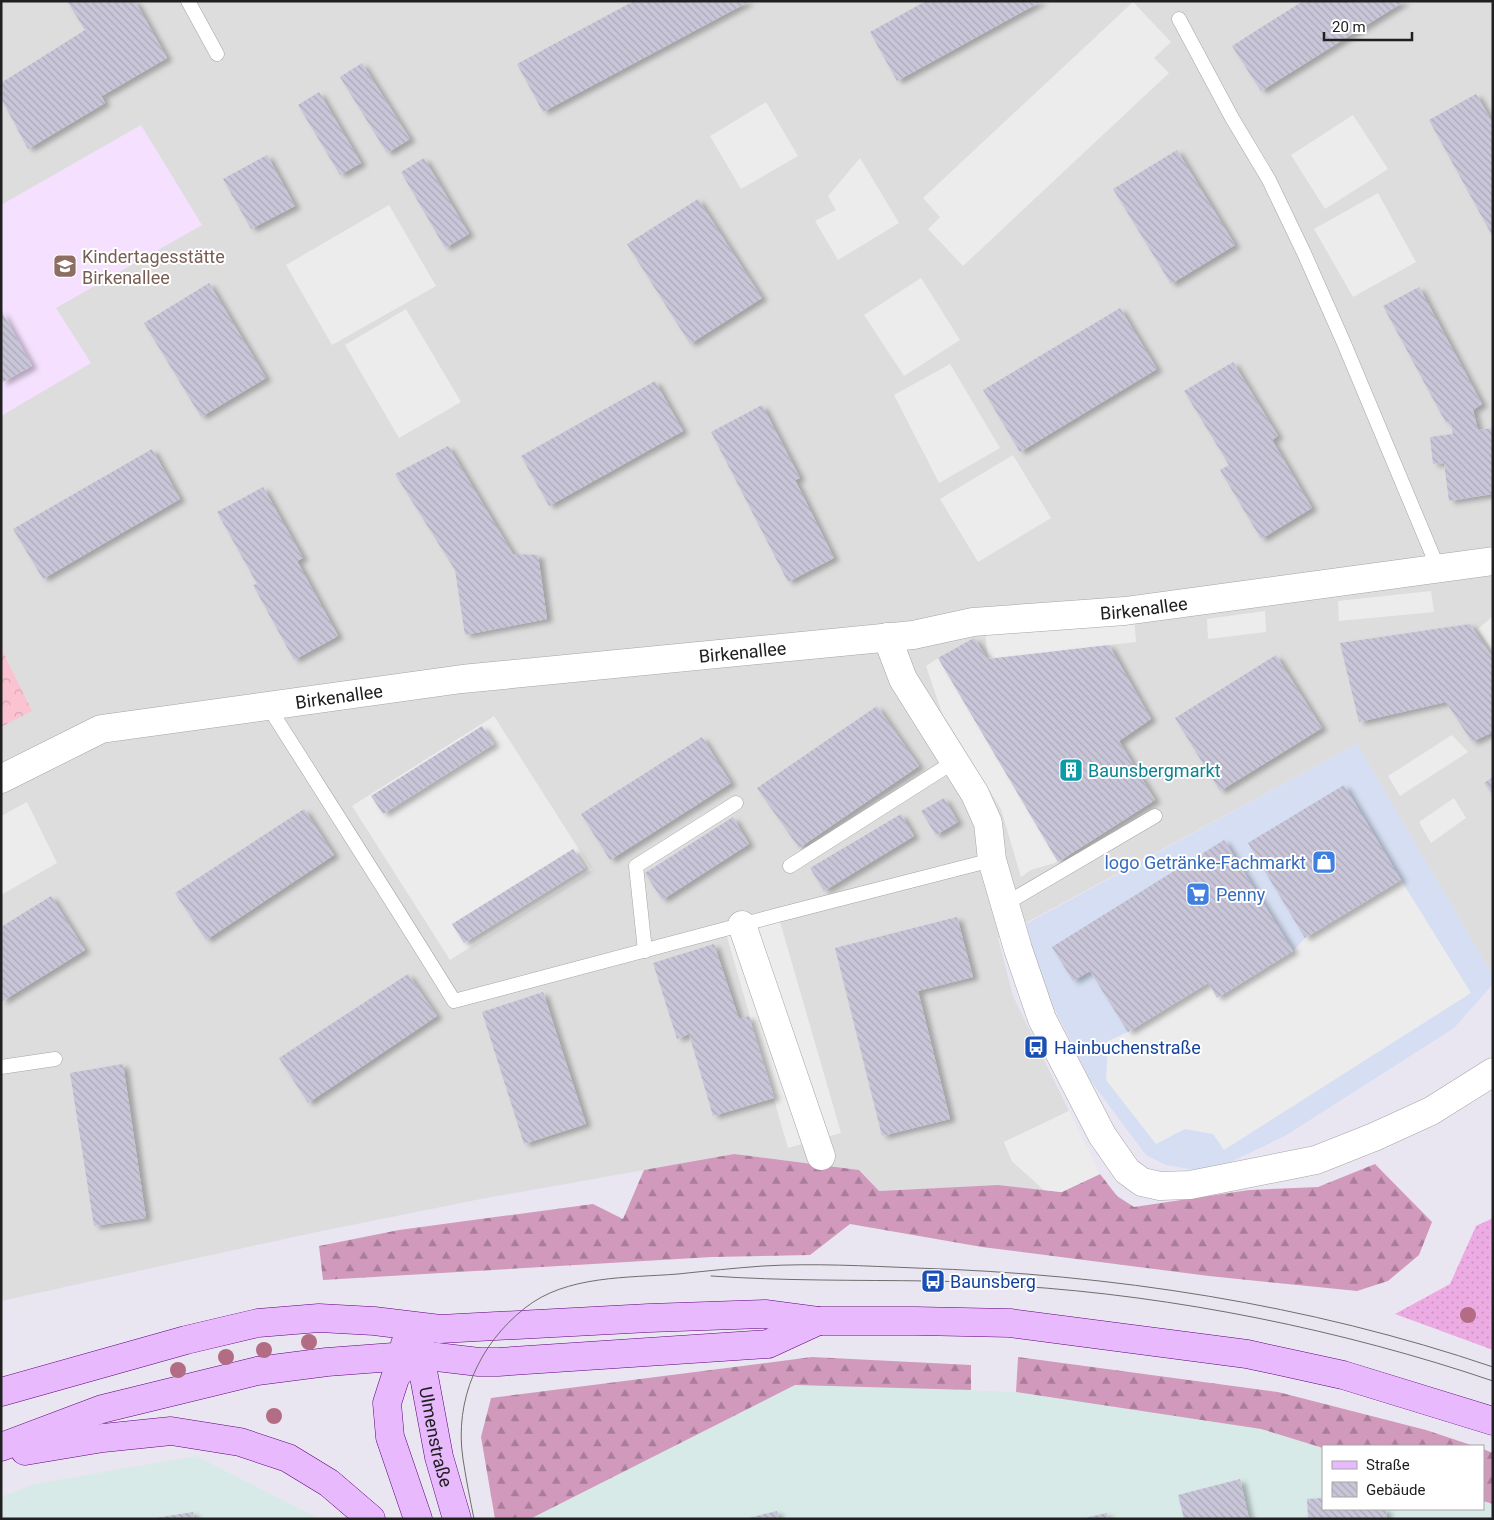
<svg xmlns="http://www.w3.org/2000/svg" width="1494" height="1520" viewBox="0 0 1494 1520" font-family="Roboto,sans-serif">
<style>
.residential{fill:#ddddde}
.commercial{fill:#d5def2}
.industrial{fill:#d8eae7}
.education{fill:#f5e1ff}
.grass{fill:url(#grass-dots)}
.forest{fill:url(#forest-firs)}
.park{fill:url(#park-crowns)}
.parking{fill:#ececec}
.building{fill:url(#building-back-hatch);filter:url(#shadow)}
.lines{fill:none;stroke-linecap:round;stroke-linejoin:round}
.service-casing{stroke:#a4a4a4;stroke-width:15}
.minor-casing{stroke:#a4a4a4;stroke-width:29}
.secondary-casing{stroke:#5f017d;stroke-width:29}
.service{stroke:#fff;stroke-width:14}
.minor{stroke:#fff;stroke-width:28}
.secondary{stroke:#e8b9fc;stroke-width:28}
.tram{stroke:#6e6e6e;stroke-width:1}
.tree{fill:#b26c83}
.labels{text-anchor:middle;dominant-baseline:central;stroke-width:4;stroke-linejoin:round;paint-order:stroke}
.education-label{font-size:18px;fill:#785e54;stroke:#fff;text-anchor:start}
.street-label{font-size:18px;fill:#202020;stroke:#fff}
.culture-label{font-size:18px;fill:#0d838f;stroke:#fff;text-anchor:start}
.shop-label{font-size:18px;fill:#366cbe;stroke:#fff;text-anchor:end}
.transit-label{font-size:18px;fill:#164399;stroke:#fff;text-anchor:start}
</style>
<defs>
<pattern id="grass-dots" width="8" height="8" patternUnits="userSpaceOnUse" patternTransform="scale(1.25)"><rect width="8" height="8" fill="#ecabe2"/><path d="M2 2h.1M6 6h.1" fill="none" stroke="#ca93c2" stroke-width="1.8" stroke-linecap="round"/></pattern>
<pattern id="forest-firs" width="22" height="20" patternUnits="userSpaceOnUse" patternTransform="scale(1.25)"><rect width="22" height="20" fill="#d19abd"/><path d="M5 1l3.5 6h-7zM16 11l3.5 6h-7z" fill="#a97d99"/></pattern>
<pattern id="park-crowns" width="20" height="18" patternUnits="userSpaceOnUse" patternTransform="scale(1.25)"><rect width="20" height="18" fill="#fbc3d2"/><path d="M2 6a3 3 0 1 1 6 0M12 15a3 3 0 1 1 6 0" fill="none" stroke="#d7a7b4"/></pattern>
<pattern id="building-back-hatch" width="6" height="6" patternUnits="userSpaceOnUse" patternTransform="scale(1.25)"><rect width="6" height="6" fill="#c8c6d8"/><path d="M-1 5l2 2M0 0l6 6M5-1l2 2" fill="none" stroke="#acaab9"/></pattern>
<filter id="shadow"><feDropShadow dx="5.5" dy="3" stdDeviation="2.5" flood-color="#0004"/></filter>
</defs>
<rect width="100%" height="100%" fill="#eae6f1"/>
<polygon class="residential" points="1,1 1493,1 1493,976 1357,744 998,938 1013,996 1069,1111 1004,1143 1012,1161 1044,1190 998,1185 879,1191 859,1170 734,1154 481,1199 312,1233 1,1301"/>
<polygon class="commercial" points="1357,744 1493,976 1493,984 1454,1028 1285,1136 1226,1164 1196,1170 1166,1165 1146,1155 1090,1080 1042,984 1026,924"/>
<g class="industrial">
<polygon points="795,1384 1016,1392 1261,1429 1323,1448 1323,1509 1483,1509 1483,1501 1493,1504 1493,1519 530,1519"/>
<polygon points="196,1456 320,1519 1,1519 1,1497 34,1484"/>
</g>
<polygon class="education" points="141,125 202,225 56,308 91,363 1,416 1,205"/>
<polygon class="grass" points="1493,1218 1493,1350 1395,1314 1450,1284 1476,1226"/>
<g class="forest">
<polygon points="734,1154 859,1170 879,1191 998,1185 1061,1192 1100,1174 1117,1196 1134,1207 1249,1190 1318,1187 1375,1164 1432,1222 1419,1255 1388,1281 1357,1291 1209,1276 982,1247 850,1224 810,1255 712,1257 323,1280 319,1246 399,1230 593,1204 623,1219 644,1170"/>
<polygon points="812,1357 971,1365 971,1390 795,1385 530,1519 495,1519 481,1437 491,1398"/>
<polygon points="1018,1357 1278,1392 1426,1430 1474,1446 1323,1446 1323,1448 1261,1429 1016,1392"/>
<polygon points="1483,1449 1493,1453 1493,1504 1483,1501"/>
</g>
<polygon class="park" points="1,648 32,711 1,727"/>
<g class="parking">
<polygon points="1133,2 1171,42 1154,58 1169,73 963,266 928,229 940,217 923,198"/>
<polygon points="766,102 798,156 741,189 710,136"/>
<polygon points="1353,115 1388,169 1325,209 1291,155"/>
<polygon points="860,158 899,223 838,260 815,221 836,210 828,196"/>
<polygon points="1378,193 1416,262 1353,297 1314,229"/>
<polygon points="389,205 436,286 332,345 286,265"/>
<polygon points="921,278 960,340 904,376 864,315"/>
<polygon points="406,309 461,402 399,438 345,345"/>
<polygon points="950,364 1000,448 939,483 894,395"/>
<polygon points="1013,455 1051,518 978,562 940,499"/>
<polygon points="1431,591 1434,612 1339,621 1338,601"/>
<polygon points="1265,611 1266,632 1208,639 1207,619"/>
<polygon points="1493,616 1493,651 1478,629"/>
<polygon points="1134,618 1136,642 988,659 985,631"/>
<polygon points="938,658 1058,862 1031,870 1021,877 1001,809 942,713 926,666"/>
<polygon points="494,716 592,870 450,960 352,806"/>
<polygon points="1452,735 1468,752 1400,796 1388,776"/>
<polygon points="1454,798 1466,818 1431,843 1419,822"/>
<polygon points="27,802 57,863 1,895 1,816"/>
<polygon points="1401,880 1471,993 1224,1150 1213,1134 1185,1129 1156,1144 1106,1080 1108,1041 1128,1032 1208,983 1218,997 1293,951 1305,938"/>
<polygon points="778,915 841,1133 788,1148 725,930"/>
<polygon points="1069,1111 1100,1174 1062,1192 1044,1190 1012,1161 1004,1142"/>
</g>
<g class="building">
<polygon points="67,1 135,1 167,58 102,96 96,86 105,103 28,149 1,98 1,83 85,30"/>
<polygon points="634,1 750,1 543,112 517,64"/>
<polygon points="926,1 1042,1 897,81 870,32"/>
<polygon points="1303,1 1405,1 1261,91 1232,46"/>
<polygon points="362,63 410,139 387,153 340,77"/>
<polygon points="319,92 361,163 340,175 298,105"/>
<polygon points="1476,94 1493,123 1493,237 1429,120"/>
<polygon points="1177,150 1235,245 1171,284 1113,189"/>
<polygon points="267,155 295,206 251,229 223,179"/>
<polygon points="424,158 469,234 445,248 401,172"/>
<polygon points="698,199 762,298 690,344 627,244"/>
<polygon points="209,283 266,378 201,417 144,323"/>
<polygon points="1419,287 1482,404 1473,410 1478,430 1493,428 1493,494 1449,501 1444,463 1433,464 1430,437 1453,434 1450,421 1446,423 1383,306"/>
<polygon points="1120,308 1157,369 1020,452 983,390"/>
<polygon points="1,310 32,366 1,383"/>
<polygon points="1233,362 1278,436 1272,440 1312,508 1261,539 1220,470 1229,465 1184,391"/>
<polygon points="655,381 683,431 549,506 521,456"/>
<polygon points="762,405 800,478 795,480 834,558 788,582 711,432"/>
<polygon points="448,446 513,554 538,555 547,619 465,635 455,570 395,474"/>
<polygon points="152,449 180,499 43,579 13,529"/>
<polygon points="263,487 303,558 297,561 338,636 294,660 253,585 257,584 217,512"/>
<polygon points="1470,624 1493,658 1493,732 1472,742 1446,702 1359,722 1340,643"/>
<polygon points="974,638 988,659 1109,645 1151,719 1119,741 1155,800 1058,862 938,658"/>
<polygon points="1276,655 1322,728 1220,791 1175,718"/>
<polygon points="877,706 919,766 799,848 757,788"/>
<polygon points="482,726 494,744 383,814 371,796"/>
<polygon points="702,737 731,783 610,860 581,814"/>
<polygon points="1493,777 1493,795 1484,783"/>
<polygon points="1344,785 1401,880 1305,938 1248,843"/>
<polygon points="944,798 958,822 936,835 921,811"/>
<polygon points="304,809 334,855 206,940 175,893"/>
<polygon points="901,814 914,836 824,891 810,868"/>
<polygon points="733,817 749,844 662,900 645,873"/>
<polygon points="1224,840 1293,951 1217,998 1208,983 1128,1032 1090,971 1073,981 1052,947"/>
<polygon points="573,849 585,868 464,943 452,924"/>
<polygon points="51,896 85,950 1,1002 1,927"/>
<polygon points="957,917 973,977 918,991 950,1119 882,1136 835,948"/>
<polygon points="714,944 739,1019 749,1016 774,1098 713,1116 689,1034 677,1039 653,963"/>
<polygon points="408,974 437,1016 308,1103 279,1058"/>
<polygon points="543,992 586,1124 524,1144 482,1012"/>
<polygon points="123,1064 146,1218 94,1226 70,1073"/>
<polygon points="1240,1479 1249,1519 1184,1519 1178,1495"/>
<polygon points="1323,1498 1323,1509 1386,1509 1387,1519 1308,1519 1307,1499"/>
<polygon points="777,1511 779,1519 748,1519 748,1518"/>
<polygon points="193,1512 194,1519 156,1519 156,1518"/>
<polygon points="1107,1513 1108,1519 1085,1519 1085,1518"/>
</g>
<g class="lines">
<g class="service-casing">
<g id="service">
<polyline points="188,1 217,54"/>
<polyline points="1179,19 1232,118 1269,180 1304,253 1343,341 1438,568"/>
<path d="M268,706C330,804 393,902 454,1001L778,915L992,860"/>
<polyline points="790,866 955,761"/>
<polyline points="1005,904 1155,816"/>
<polyline points="645,951 636,866 736,803"/>
<polyline points="1,1067 55,1059"/>
</g>
</g>
<g class="minor-casing">
<g id="minor">
<polyline points="887,637 903,679 975,794 988,823 992,860 1018,949 1042,1019 1102,1135 1127,1171 1142,1182 1160,1186 1190,1185 1316,1160 1374,1137 1431,1111 1493,1072"/>
<path id="s1" d="M1,779L101,729L462,679L913,635L973,622L1125,611L1493,561"/>
<polyline points="742,925 821,1156"/>
</g>
</g>
<g class="secondary-casing">
<g id="secondary">
<path id="s2" d="M405,1344L420,1355L439,1457L457,1519"/>
<polyline points="1,1392 186,1340 258,1323 319,1318 374,1321 440,1329 649,1318 765,1314 818,1321 916,1321 1010,1323 1247,1354 1343,1375 1493,1421"/>
<polyline points="1,1447 102,1409 257,1371 327,1362 420,1355 479,1362 498,1362 768,1344 818,1321"/>
<polyline points="25,1451 103,1438 171,1431 240,1442 288,1458 329,1483 371,1519"/>
<polyline points="418,1519 390,1437 387,1403 396,1375 423,1351"/>
</g>
</g>
<use href="#service" class="service"/>
<use href="#minor" class="minor"/>
<use href="#secondary" class="secondary"/>
<g class="tram">
<path d="M711,1276C784,1281 857,1280 930,1281C959,1281 988,1284 1017,1286C1175,1296 1343,1330 1493,1381"/>
<path d="M474,1519C470,1499 466,1479 463,1459C454,1400 479,1344 525,1308C566,1275 628,1278 678,1274C706,1271 735,1268 763,1266C814,1263 865,1266 916,1268C1111,1274 1308,1304 1493,1367"/>
</g>
</g>
<g class="tree">
<circle cx="1468" cy="1315" r="8"/>
<circle cx="309" cy="1342" r="8"/>
<circle cx="264" cy="1350" r="8"/>
<circle cx="226" cy="1357" r="8"/>
<circle cx="178" cy="1370" r="8"/>
<circle cx="274" cy="1416" r="8"/>
</g>
<defs>
<g id="school-square" transform="scale(1.25)"><rect x="-9" y="-9" width="18" height="18" rx="4" fill="#8d6e63" stroke="#fff"/><path d="M0-5L7-2L0 1L-7-2ZM-4 1L0 2.5L4 1V4Q0 6-4 4Z" fill="#fff"/></g>
<g id="building-square" transform="scale(1.25)"><rect x="-9" y="-9" width="18" height="18" rx="4" fill="#0f9aa8" stroke="#fff"/><path d="M-4-6H4V6H1V3H-1V6H-4ZM-2.5-4.3h1.7v1.8h-1.7ZM.8-4.3h1.7v1.8H.8ZM-2.5-1h1.7V.8h-1.7ZM.8-1h1.7V.8H.8Z" fill="#fff"/></g>
<g id="shop-square" transform="scale(1.25)"><rect x="-9" y="-9" width="18" height="18" rx="4" fill="#3f7fe0" stroke="#fff"/><path d="M-5-2.5h2.3a2.7 3.5 0 0 1 5.4 0H5L5.5 6h-11ZM-1.5-2.5h3a1.5 2.3 0 0 0-3 0Z" fill="#fff"/></g>
<g id="supermarket-square" transform="scale(1.25)"><rect x="-9" y="-9" width="18" height="18" rx="4" fill="#3f7fe0" stroke="#fff"/><path d="M-6-5.5h2.5l.6 2H6L4.5 2H-2.5L-4.4-4H-6ZM-1.5 3.2a1.3 1.3 0 1 0 .1 0ZM3 3.2a1.3 1.3 0 1 0 .1 0Z" fill="#fff"/></g>
<g id="bus-square" transform="scale(1.25)"><rect x="-9" y="-9" width="18" height="18" rx="4" fill="#1a4fb4" stroke="#fff"/><path d="M-5-6H5V4H4V6H2V4H-2V6H-4V4H-5ZM-3.5-4V0h7V-4ZM-3.5 1.2v1.5H-2V1.2ZM2 1.2v1.5H3.5V1.2Z" fill="#fff"/></g>
</defs>
<g fill-rule="evenodd">
<use href="#school-square" x="65" y="266"/>
<use href="#building-square" x="1071" y="770"/>
<use href="#shop-square" x="1324" y="862"/>
<use href="#supermarket-square" x="1198" y="894"/>
<use href="#bus-square" x="1036" y="1047"/>
<use href="#bus-square" x="933" y="1281"/>
</g>
<g class="labels">
<g class="education-label">
<text x="82" y="256">Kindertagesstätte<tspan x="82" dy="21">Birkenallee</tspan></text>
</g>
<g class="street-label">
<text stroke="none"><textPath href="#s1" startOffset="1162">Birkenallee</textPath></text>
<text stroke="none"><textPath href="#s1" startOffset="758">Birkenallee</textPath></text>
<text stroke="none"><textPath href="#s1" startOffset="352">Birkenallee</textPath></text>
<text stroke="none"><textPath href="#s2" startOffset="102">Ulmenstraße</textPath></text>
</g>
<g class="culture-label">
<text x="1088" y="770">Baunsbergmarkt</text>
</g>
<g class="shop-label">
<text x="1306" y="862">logo Getränke-Fachmarkt</text>
<text x="1216" y="894" text-anchor="start">Penny</text>
</g>
<g class="transit-label">
<text x="1054" y="1047">Hainbuchenstraße</text>
<text x="950" y="1281">Baunsberg</text>
</g>
</g>
<rect width="1494" height="1520" fill="none" stroke="#202020" stroke-width="5"/>
<rect x="1322" y="1445" width="162" height="65" fill="#ffffff" stroke="#a6a6a6"/>
<rect x="1332" y="1461" width="25" height="8" fill="#e8b9fc" stroke="#a6a6a6"/>
<text x="1366" y="1470" font-size="15" fill="#202020">Straße</text>
<rect x="1332" y="1482" width="25" height="15" fill="url(#building-back-hatch)" stroke="#a6a6a6"/>
<text x="1366" y="1495" font-size="15" fill="#202020">Gebäude</text>
<path d="M1324 32v8h88v-8" fill="none" stroke="#202020" stroke-width="2.5"/>
<text x="1332" y="32" font-size="15" fill="#202020" stroke="#ffffff" stroke-width="4" paint-order="stroke">20 m</text>
</svg>
